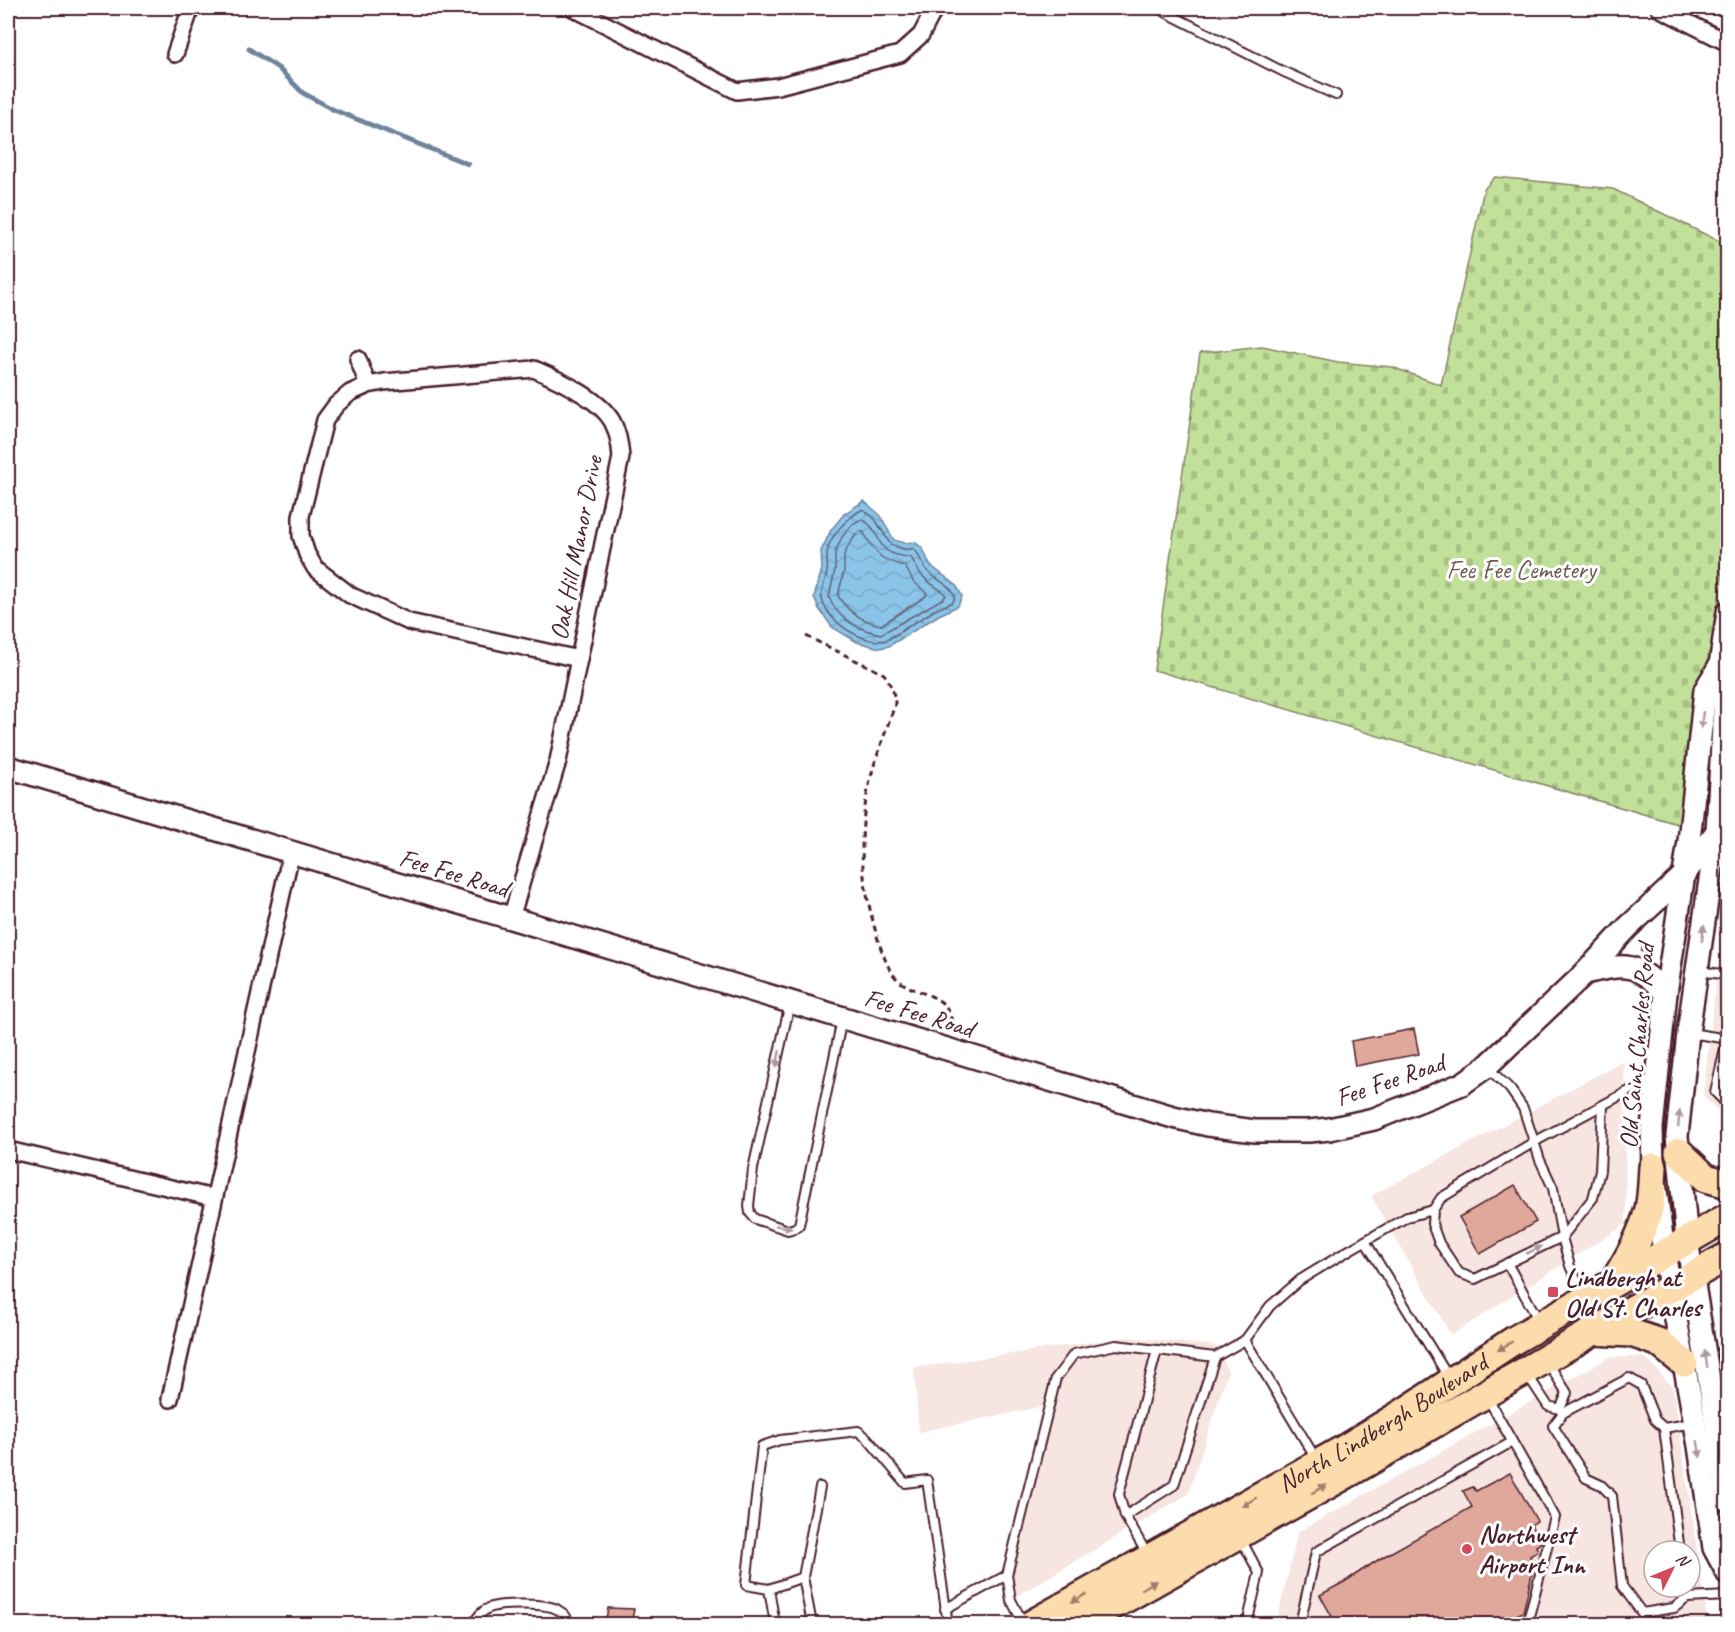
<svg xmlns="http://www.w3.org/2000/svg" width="1735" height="1632" viewBox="0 0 1735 1632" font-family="Caveat,sans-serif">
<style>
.built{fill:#f6e5e1;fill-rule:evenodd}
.cemetery{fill:url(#cemetery-stones);stroke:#868062;stroke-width:1.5}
.water{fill:url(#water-waves);stroke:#70839d;stroke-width:1.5}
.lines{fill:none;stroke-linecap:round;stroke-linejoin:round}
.shore{stroke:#646177;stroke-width:1.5}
.stream{stroke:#70839d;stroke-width:5}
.building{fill:#e0a79b;stroke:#4a1f2b;stroke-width:1.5}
.lane-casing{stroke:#4a1f2b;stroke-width:12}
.street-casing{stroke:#4a1f2b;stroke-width:20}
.secondary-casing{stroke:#4a1f2b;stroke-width:26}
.highway-casing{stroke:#4a1f2b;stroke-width:32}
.path{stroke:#4a1f2b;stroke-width:3;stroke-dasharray:6 4.5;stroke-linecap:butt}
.lane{stroke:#fff;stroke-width:8}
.street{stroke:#fff;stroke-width:15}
.secondary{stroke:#fff;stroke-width:21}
.highway{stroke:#fcdcac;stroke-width:27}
.oneway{fill:#ae9aa0}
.oneway2{fill:#a37e6c}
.poi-dot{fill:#d1495b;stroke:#fff;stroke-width:2}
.labels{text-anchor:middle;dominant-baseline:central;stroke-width:6;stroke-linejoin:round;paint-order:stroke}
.street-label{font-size:26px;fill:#4a1f2b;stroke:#fff}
.park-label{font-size:26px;fill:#6e594c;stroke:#fff}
.poi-label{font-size:26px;font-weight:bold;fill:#4a1f2b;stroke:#fff;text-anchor:start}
</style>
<defs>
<pattern id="cemetery-stones" width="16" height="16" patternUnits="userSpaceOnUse" patternTransform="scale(1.5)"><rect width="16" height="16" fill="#c1e099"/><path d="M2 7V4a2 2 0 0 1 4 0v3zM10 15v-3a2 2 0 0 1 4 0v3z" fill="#a7c084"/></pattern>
<pattern id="water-waves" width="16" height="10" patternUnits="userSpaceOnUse" patternTransform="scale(1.5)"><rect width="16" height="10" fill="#8ac5e9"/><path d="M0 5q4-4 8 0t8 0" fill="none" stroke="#79a9c8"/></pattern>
</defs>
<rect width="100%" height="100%" fill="#fff"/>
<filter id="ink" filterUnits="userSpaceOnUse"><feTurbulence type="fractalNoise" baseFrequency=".0167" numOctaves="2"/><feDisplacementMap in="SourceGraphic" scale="12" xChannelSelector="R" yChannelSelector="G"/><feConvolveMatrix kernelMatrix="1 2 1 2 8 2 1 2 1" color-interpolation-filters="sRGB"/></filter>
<g filter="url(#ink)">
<g class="built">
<polygon points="1721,941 1728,943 1727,1121 1703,1095"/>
<polygon points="1624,1061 1626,1224 1451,1335 1371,1196"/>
<polygon points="1727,1296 1727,1380 1718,1301"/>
<polygon points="1127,1337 1216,1346 1228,1371 1188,1494 1017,1596 1012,1575 1054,1404 919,1432 914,1368"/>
<path d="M1610,1357H1645L1673,1388L1708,1624H1276L1298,1532ZM1654,1551H1690V1587H1654Z"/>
</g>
<polygon class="cemetery" points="1495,177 1613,189 1727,245 1727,545 1684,826 1154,670 1200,353 1262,346 1338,362 1392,367 1441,385 1484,189"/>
<polygon class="water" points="864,501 880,515 894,540 905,543 915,542 923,549 930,565 956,585 962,596 958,606 939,615 889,646 880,648 857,642 832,627 819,609 814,597 822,569 821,551 831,530 844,514"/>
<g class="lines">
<g class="shore">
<path d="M863,509L875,519L891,545L904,549H914C920,555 921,564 927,570C936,581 949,583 955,596L953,602L935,610L887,640C865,646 827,622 822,599C820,591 825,581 827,573C828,566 827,561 827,554C828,537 848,517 863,509Z"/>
<path d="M862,519C886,533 870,555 911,557C916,569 922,578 933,585C938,589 942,590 946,595L944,598L881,634C859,630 837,619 829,597L835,570V553L842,537L853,524Z"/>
<path d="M859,531L863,532C877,554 878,560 905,566L913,581L927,593L926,596L881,625C862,621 849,613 838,596L844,571V555L850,543Z"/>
</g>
<polyline class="stream" points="249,49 278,68 303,93 334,110 468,164"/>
</g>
<g class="building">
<polygon points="1414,1029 1419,1054 1355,1066 1351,1041"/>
<polygon points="1515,1185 1536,1222 1480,1254 1459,1217"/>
<polygon points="1510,1473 1537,1521 1531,1525 1541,1543 1536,1546 1538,1551 1530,1556 1531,1560 1529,1560 1533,1569 1523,1612 1512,1617 1516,1624 1336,1624 1320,1595 1344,1582 1381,1558 1472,1507 1463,1491 1473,1487 1476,1491"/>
<polygon points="608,1608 634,1609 631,1624 605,1624"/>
</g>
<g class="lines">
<g class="lane-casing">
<g id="lane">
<polyline points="1157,8 1282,71 1336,95"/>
<polyline points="1699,971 1728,975"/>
<polyline points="790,1003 753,1169 749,1206 750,1213 755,1219 788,1230 795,1228 799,1225 842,1019"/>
<polyline points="1690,1033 1728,1039"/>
<polyline points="1728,1036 1715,1092 1728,1105"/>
<polyline points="1488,1068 1510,1089 1523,1108 1540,1160 1553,1188 1562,1237 1570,1266 1584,1296"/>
<polyline points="1603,1105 1600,1171 1593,1198 1562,1237 1475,1279 1459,1273 1439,1243 1432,1224 1433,1210 1441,1198 1534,1142 1653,1078"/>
<polyline points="1365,1241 1449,1378"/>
<polyline points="1507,1263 1539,1321"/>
<polyline points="1245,1340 1316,1459"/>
<polyline points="1215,1357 1245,1340 1270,1306 1300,1280 1351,1249 1407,1217 1433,1210"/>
<polyline points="1548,1363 1567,1393 1560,1409"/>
<polyline points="1527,1374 1548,1406 1560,1409 1563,1413"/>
<polyline points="1487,1397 1555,1517 1527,1624"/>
<polyline points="1664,1428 1693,1423"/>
<polyline points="1125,1516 1174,1485 1215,1357 1157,1350"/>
<polyline points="1241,1539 1259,1573 1247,1624"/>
<polyline points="1680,1551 1664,1428 1655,1420 1641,1385 1629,1378 1563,1413 1553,1426 1586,1478 1601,1485 1612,1496 1622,1586 1642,1613 1674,1608 1687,1598 1686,1587"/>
<polyline points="769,1589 803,1577"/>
<polyline points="1687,1598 1728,1596"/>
<polyline points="945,1609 1007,1575"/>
<path d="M473,1624C477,1618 481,1611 489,1608C500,1603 549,1603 558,1610C564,1613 568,1618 569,1624"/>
<polyline points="775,1624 769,1589 746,1585 762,1446 780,1440 858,1431 867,1438 905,1483 927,1480 948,1624"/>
<polyline points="812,1624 803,1577 820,1487"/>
<polyline points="1024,1624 1011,1600 1007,1575 1056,1378 1074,1354 1116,1345 1157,1350 1119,1494 1125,1516 1147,1554"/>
<polyline points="1300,1624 1316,1552 1512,1442"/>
</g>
</g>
<g class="street-casing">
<g id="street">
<polyline points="573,8 737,91 778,86 900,54 921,35 935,8"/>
<polyline points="1659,8 1728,43"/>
<polyline points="175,54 191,8"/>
<polyline points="358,359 368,385"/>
<path d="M534,369C557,379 599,398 612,421C618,432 620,443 621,457L579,659L409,622L350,595L315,568L307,554L301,536V516L325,420L336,405L350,393L368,385L384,382Z"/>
<polyline points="511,918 558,761 579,659"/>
<polyline points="8,1150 214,1198"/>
<polyline points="170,1399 291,853"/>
</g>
</g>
<g class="secondary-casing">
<g id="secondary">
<polyline points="1728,612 1720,665 1725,693 1717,831 1688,1033 1677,1136 1687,1240 1728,1500"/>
<polyline points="1720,665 1705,690 1689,841 1666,993 1652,1128 1653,1167 1664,1253 1699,1446 1714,1548 1728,1574"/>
<polyline points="8,767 1173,1117 1208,1125 1255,1131 1309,1131 1329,1129 1374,1119 1462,1084 1486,1067 1585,973 1628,927 1684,875 1717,831 1728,824"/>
<path d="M1585,973C1627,963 1635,962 1666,993"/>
</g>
</g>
<g class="highway-casing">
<g id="highway">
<polyline points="1679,1152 1706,1178 1728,1184"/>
<path d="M1615,1280C1629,1257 1642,1235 1649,1209C1652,1195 1652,1181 1653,1167"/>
<polyline points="1594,1331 1631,1333 1658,1342 1684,1363"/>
<path id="s1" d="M1032,1624L1344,1449L1403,1413L1516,1339L1728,1217"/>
<polyline points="1080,1624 1356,1469 1594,1331 1728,1256"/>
</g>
</g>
<g class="path">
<path d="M806,636L884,674C889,681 895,693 895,703C895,707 892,712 891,716C886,730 881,745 876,759C864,797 859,837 864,876C867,901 879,953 892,973C911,1000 954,987 952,1031"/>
<polyline points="1641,952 1646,943 1643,941"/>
</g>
<use href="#lane" class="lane"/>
<use href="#street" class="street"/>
<use href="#secondary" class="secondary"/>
<use href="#highway" class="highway"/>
</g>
<defs><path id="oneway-solid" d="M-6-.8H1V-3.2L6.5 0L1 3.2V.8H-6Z" transform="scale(1.5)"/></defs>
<g class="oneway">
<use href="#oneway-solid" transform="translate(1702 720) rotate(96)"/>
<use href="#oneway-solid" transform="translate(1703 933) rotate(-82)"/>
<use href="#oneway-solid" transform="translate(778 1059) rotate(102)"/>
<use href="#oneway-solid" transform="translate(1679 1119) rotate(-84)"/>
<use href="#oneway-solid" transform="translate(784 1227) rotate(11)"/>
<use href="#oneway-solid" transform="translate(1534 1250) rotate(-26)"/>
<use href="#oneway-solid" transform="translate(1706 1359) rotate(-99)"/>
<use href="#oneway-solid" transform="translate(1699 1449) rotate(81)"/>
</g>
<g class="oneway2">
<use href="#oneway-solid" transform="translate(1505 1346) rotate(148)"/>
<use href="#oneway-solid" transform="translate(1319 1489) rotate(-29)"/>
<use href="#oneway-solid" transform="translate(1249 1502) rotate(150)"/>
<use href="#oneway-solid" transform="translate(1149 1585) rotate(-30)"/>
<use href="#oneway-solid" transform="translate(1079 1598) rotate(151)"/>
</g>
</g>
<g class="poi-dot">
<rect x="1547" y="1286" width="12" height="12" rx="3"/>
<circle cx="1467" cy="1549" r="6"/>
</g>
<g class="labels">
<g class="street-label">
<text transform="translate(576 548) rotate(-79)">Oak Hill Manor Drive</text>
<text transform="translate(454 873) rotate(17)">Fee Fee Road</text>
<text transform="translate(919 1013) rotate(17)">Fee Fee Road</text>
<text transform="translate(1637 1046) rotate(-85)">Old Saint Charles Road</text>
<text transform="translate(1390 1080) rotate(-19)">Fee Fee Road</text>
<text stroke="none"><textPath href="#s1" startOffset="404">North Lindbergh Boulevard</textPath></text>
</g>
<g class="park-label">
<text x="1521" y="569">Fee Fee Cemetery</text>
</g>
<g class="poi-label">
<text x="1565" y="1277">Lindbergh at<tspan x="1565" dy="30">Old St. Charles</tspan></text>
<text x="1479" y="1534">Northwest<tspan x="1479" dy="30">Airport Inn</tspan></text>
</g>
</g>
<rect width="1735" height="1632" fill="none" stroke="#fff" stroke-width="30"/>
<rect x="15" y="15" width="1705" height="1602" fill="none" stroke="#4a1f2b" stroke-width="2" filter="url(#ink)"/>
<g transform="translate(1672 1569) rotate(47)"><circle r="28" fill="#ffffff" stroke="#b7a5aa" stroke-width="1.5"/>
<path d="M0-4.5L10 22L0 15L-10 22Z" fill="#d1495b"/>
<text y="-9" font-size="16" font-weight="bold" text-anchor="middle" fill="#4a1f2b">N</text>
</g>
</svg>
